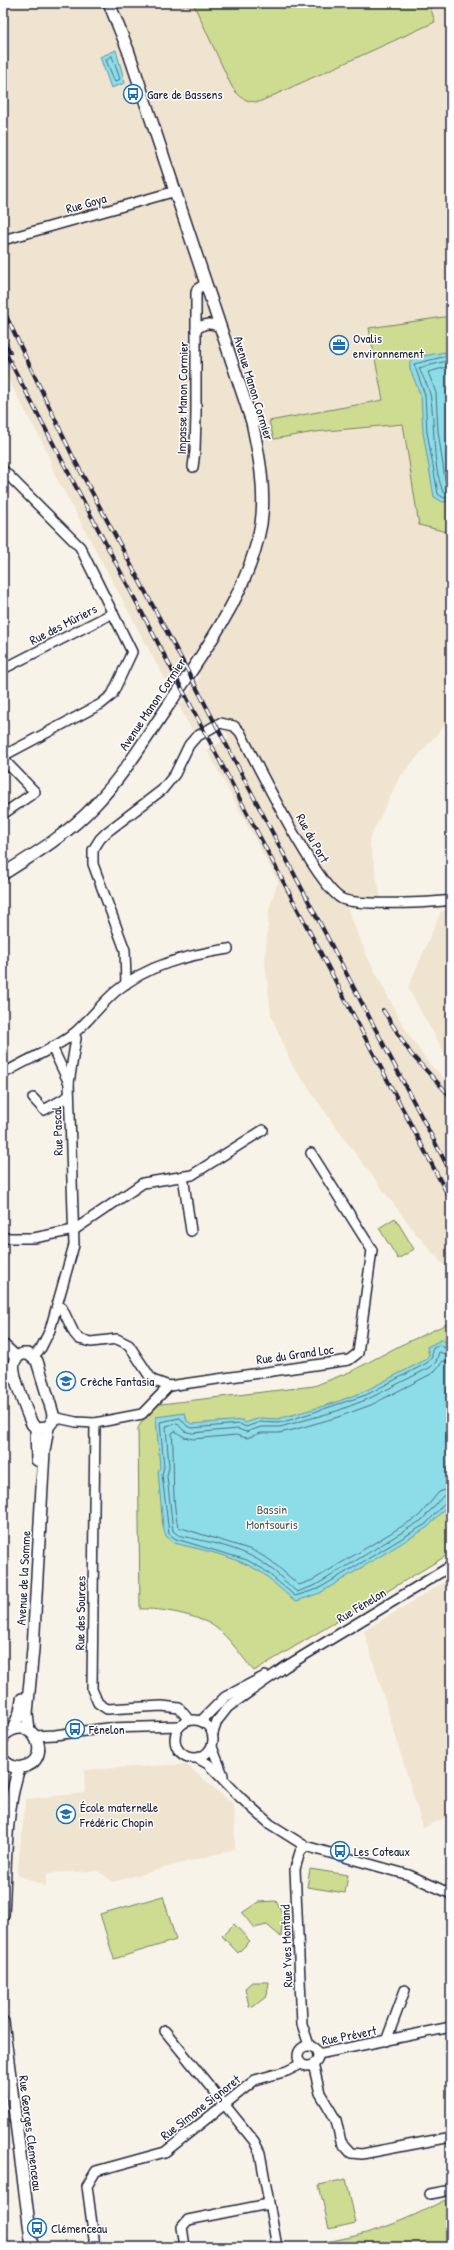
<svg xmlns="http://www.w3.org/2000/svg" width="454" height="2250" viewBox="0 0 454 2250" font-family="'Patrick Hand',sans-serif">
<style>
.built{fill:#efe4cf}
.green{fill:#cddc90;stroke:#787f66}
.water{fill:#8ddde8;stroke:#6292a3}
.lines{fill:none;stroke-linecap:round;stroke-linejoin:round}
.shore{stroke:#4d6d80;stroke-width:1}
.minor-casing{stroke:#22223b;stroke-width:12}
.tertiary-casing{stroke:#22223b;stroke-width:14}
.minor{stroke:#fff;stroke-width:9}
.tertiary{stroke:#fff;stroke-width:11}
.rail-casing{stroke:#22223b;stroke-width:4}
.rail{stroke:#fff;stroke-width:2.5;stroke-dasharray:8;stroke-linecap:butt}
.labels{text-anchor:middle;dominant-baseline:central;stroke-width:3;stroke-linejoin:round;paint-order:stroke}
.poi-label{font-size:13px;fill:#22223b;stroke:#fff;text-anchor:start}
.street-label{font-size:13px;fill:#22223b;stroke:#fff}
.park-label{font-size:13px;fill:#555a54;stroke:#fff}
</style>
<rect width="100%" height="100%" fill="#f8f3e9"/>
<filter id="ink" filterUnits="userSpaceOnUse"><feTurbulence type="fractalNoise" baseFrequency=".025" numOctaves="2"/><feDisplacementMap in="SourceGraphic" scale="8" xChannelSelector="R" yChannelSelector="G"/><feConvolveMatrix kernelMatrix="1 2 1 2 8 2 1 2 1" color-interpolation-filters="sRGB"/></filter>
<g filter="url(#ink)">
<g class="built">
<polygon points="3,3 451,3 451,718 399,778 369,840 383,908 361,910 346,905 367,956 404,1027 427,1061 451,1086 451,1273 417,1235 337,1129 292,1065 271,1015 265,961 269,908 278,882 207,750 229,738 221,717 193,732 179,706 200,677 190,655 169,687 65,493 56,478 47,451 3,370"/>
<polygon points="451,910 451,1065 408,988 441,911"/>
<polygon points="451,1578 451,1815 423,1828 364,1631"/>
<polygon points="186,1764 234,1805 235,1849 113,1882 98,1871 47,1873 46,1886 17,1875 26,1799 85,1793 84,1770"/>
</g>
<g class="green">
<path d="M185,3H429L435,22L259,102C246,102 240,98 232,87L193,3L187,6Z"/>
<polygon points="451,316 451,533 419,525 403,424 315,432 274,439 269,421 383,400 369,328"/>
<polygon points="395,1218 414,1249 398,1259 379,1228"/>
<path d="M451,1322V1553L254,1671C241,1656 230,1638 215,1627C199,1615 159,1608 140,1609L138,1428L152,1405L314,1386L352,1371L399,1346Z"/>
<polygon points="310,1869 348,1875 345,1893 307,1887"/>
<polygon points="163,1896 176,1940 114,1959 100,1914"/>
<polygon points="276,1901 283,1915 281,1937 267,1925 254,1928 242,1913 258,1902"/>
<polygon points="234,1924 250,1941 238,1953 222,1936"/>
<polygon points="252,1982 269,1982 267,1996 253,2007 249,2006 245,1988"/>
<polygon points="346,2179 356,2223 329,2229 319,2185"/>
<path d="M445,2200L451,2226V2247H326L325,2242C373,2234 402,2222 445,2200Z"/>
</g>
<g class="water">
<polygon points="116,50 125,83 111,88 100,57"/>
<polygon points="451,351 451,501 443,502 434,497 423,432 421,396 410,369 410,362 413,358"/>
<path d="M443,1339L448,1346L451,1347V1501L428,1527L320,1593L297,1601C289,1599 270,1577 259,1571C234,1556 203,1550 174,1543L166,1536L163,1527L158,1471L160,1468L156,1417L185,1413L187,1421L192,1424L243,1420L245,1423L260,1418L278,1419L334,1403L365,1391L425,1360L429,1355L427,1347Z"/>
</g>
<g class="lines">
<g class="shore">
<polygon points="112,56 120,79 115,82 106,60"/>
<polyline points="451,355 414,364 425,395 427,432 438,494 444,498 451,497"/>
<path d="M451,360L419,368C422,377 428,384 430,394C436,426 431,461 443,492H451"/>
<polyline points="451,366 428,372 436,393 438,431 445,480 447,486 451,486"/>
<polyline points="451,1351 439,1345 432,1349 432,1357 427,1363 366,1395 290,1420 278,1423 260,1422 246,1427 240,1424 192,1428 187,1426 180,1418 160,1422 164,1467 162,1474 169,1534 176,1539 247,1560 263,1569 295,1596 318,1589 414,1531 426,1524 447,1500 451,1499"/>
<path d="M451,1356L439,1352L436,1362L431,1367L368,1399L337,1411L280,1427H261L246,1432L238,1429L192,1433L184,1431L177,1423L166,1426L169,1467L167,1476L173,1531L178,1535C207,1542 241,1547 266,1565C278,1573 286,1583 297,1592L316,1585L422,1520L443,1496L451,1494"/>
<path d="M451,1362L443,1361L433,1373L371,1405L338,1417L293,1430L279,1433H261L247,1438L236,1435L193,1439L184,1437L175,1431L172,1433C175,1464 171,1497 178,1527L252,1550L270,1560L299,1585L313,1580L419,1516L439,1492L451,1488"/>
</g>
<g class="minor-casing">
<g id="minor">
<polyline points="3,240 176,191"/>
<path d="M196,330C205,322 211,323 221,328"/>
<polyline points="193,467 195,451 196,414 196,293 197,289 205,284"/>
<polyline points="3,470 80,547 132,652 112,695 101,704 3,756"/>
<polyline points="3,669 113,613"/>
<polyline points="3,759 35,792 3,814"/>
<path d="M126,984L125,950L93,864V850L100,839L107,832L162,790L175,774L189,745L196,737L220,723L234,726L240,732C257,764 316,886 342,899C359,906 431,903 451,900"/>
<polyline points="52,1047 69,1083"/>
<path d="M3,1074C25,1060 51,1051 72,1035C88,1022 100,1005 115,992C146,965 189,955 228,949"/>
<polyline points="33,1098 44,1110 69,1096"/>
<polyline points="183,1176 191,1231"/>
<polyline points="3,1238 34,1238 74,1230 143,1183 192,1175 263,1130"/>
<polyline points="57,1306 62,1308 74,1333 79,1339 91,1342 117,1339 129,1345 152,1380 169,1386 349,1360 358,1353 372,1250 311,1153"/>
<polyline points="33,1357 41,1348 50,1330 74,1245 69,1083 76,1038 73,1034"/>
<polyline points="3,1378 15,1373"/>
<polyline points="53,1417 76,1422 95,1423 142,1414 169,1386"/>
<polyline points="95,1423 92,1689 98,1703 107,1709 162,1706 179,1708 189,1720"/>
<circle cx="194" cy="1739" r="19"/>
<polyline points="201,1721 225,1697 265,1676"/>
<polyline points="213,1733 217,1721 228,1707 285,1667 451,1566"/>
<polyline points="35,1736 55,1735 107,1728 180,1726"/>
<polyline points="212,1747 223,1775"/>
<polyline points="197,1758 208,1764 241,1798 270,1824 305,1846 409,1875 451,1894"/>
<polyline points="305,1846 300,1852 295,1869 302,2024 309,2045"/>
<polyline points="165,2031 254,2141 260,2153 277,2247"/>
<polyline points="386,2041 405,1990"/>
<circle cx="308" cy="2056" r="10"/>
<polyline points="318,2054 451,2027"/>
<polyline points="313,2064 320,2093 336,2120 341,2142 351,2153 362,2154 451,2137"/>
<polyline points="430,2194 451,2190"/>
<polyline points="95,2247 87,2186 96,2171 165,2152 255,2080 287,2071 301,2064"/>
<polyline points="185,2247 182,2227 188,2220 268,2204"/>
</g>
</g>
<g class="tertiary-casing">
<g id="tertiary">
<path d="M3,874C35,854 69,833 95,805C124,775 146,738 170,703C206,648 249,592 261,524C266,490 259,455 252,422L128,50L109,3"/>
<polyline points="3,1345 16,1357"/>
<path d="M22,1354H28L37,1361L53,1414L52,1422L48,1427L36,1428L32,1424C27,1413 11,1373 14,1363C15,1358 19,1356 22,1354Z"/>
<polyline points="36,1428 37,1460"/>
<polyline points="13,1729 20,1712 22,1699"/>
<polyline points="29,1731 27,1713 33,1649 44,1451 48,1427"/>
<path d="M3,1736C32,1708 56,1761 22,1767C14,1769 8,1765 3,1760"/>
<path d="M3,1915C6,1866 4,1815 19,1768"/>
<polyline points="3,2022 32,2247"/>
</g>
</g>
<use href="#minor" class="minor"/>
<use href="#tertiary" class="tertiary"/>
<g class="rail-casing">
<g id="rail">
<polyline points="3,309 73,457 183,662 451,1173"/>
<polyline points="3,338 10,352"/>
<polyline points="3,348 451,1201"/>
<polyline points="383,1010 411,1054 451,1097"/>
</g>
</g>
<use href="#rail" class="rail"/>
</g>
</g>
<defs>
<g id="bus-ring" transform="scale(1)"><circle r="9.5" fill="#fff" stroke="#1f6fb2" stroke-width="1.5"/><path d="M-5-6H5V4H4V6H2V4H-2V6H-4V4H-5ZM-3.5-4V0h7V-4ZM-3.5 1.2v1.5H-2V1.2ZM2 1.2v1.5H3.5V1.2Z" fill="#1f6fb2"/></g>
<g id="office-ring" transform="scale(1)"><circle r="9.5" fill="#fff" stroke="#1f6fb2" stroke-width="1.5"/><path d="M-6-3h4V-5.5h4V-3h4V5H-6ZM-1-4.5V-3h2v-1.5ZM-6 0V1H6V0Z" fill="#1f6fb2"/></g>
<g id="school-ring" transform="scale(1)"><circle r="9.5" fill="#fff" stroke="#1f6fb2" stroke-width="1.5"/><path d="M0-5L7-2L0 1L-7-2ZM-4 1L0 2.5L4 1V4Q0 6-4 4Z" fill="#1f6fb2"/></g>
</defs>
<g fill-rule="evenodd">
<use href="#bus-ring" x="133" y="94"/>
<use href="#office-ring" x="339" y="345"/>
<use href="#school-ring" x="66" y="1381"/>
<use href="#bus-ring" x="75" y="1729"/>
<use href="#school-ring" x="66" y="1814"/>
<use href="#bus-ring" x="340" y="1851"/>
<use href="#bus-ring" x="37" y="2228"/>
</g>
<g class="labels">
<g class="poi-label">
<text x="147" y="94">Gare de Bassens</text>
<text x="353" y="338">Ovalis<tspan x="353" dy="15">environnement</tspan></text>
<text x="80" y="1381">Crèche Fantasia</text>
<text x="89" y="1729">Fénelon</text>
<text x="80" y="1807">École maternelle<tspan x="80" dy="15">Frédéric Chopin</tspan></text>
<text x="354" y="1851">Les Coteaux</text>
<text x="51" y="2228">Clémenceau</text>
</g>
<g class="street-label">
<text transform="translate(86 203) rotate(-16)">Rue Goya</text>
<text transform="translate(254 388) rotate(73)">Avenue Manon Cormier</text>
<text transform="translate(182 398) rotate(-89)">Impasse Manon Cormier</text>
<text transform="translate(63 624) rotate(-27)">Rue des Mûriers</text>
<text transform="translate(152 704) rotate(-56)">Avenue Manon Cormier</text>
<text transform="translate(313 838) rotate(61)">Rue du Port</text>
<text transform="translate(57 1131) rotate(-92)">Rue Pascal</text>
<text transform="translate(295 1354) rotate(-8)">Rue du Grand Loc</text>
<text transform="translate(23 1578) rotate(-87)">Avenue de la Somme</text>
<text transform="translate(361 1605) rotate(-31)">Rue Fénelon</text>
<text transform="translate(80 1613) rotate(-89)">Rue des Sources</text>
<text transform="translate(286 1946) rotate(-92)">Rue Yves Montand</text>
<text transform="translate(349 2035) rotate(-11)">Rue Prévert</text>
<text transform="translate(200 2107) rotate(-38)">Rue Simone Signoret</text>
<text transform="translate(31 2133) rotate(83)">Rue Georges Clemenceau</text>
</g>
<g class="park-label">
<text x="272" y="1509">Bassin<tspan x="272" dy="15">Montsouris</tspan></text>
</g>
</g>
<rect width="454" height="2250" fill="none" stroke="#fff" stroke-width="16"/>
<rect x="8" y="8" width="438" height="2234" fill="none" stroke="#22223b" stroke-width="1.5" filter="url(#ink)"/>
</svg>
